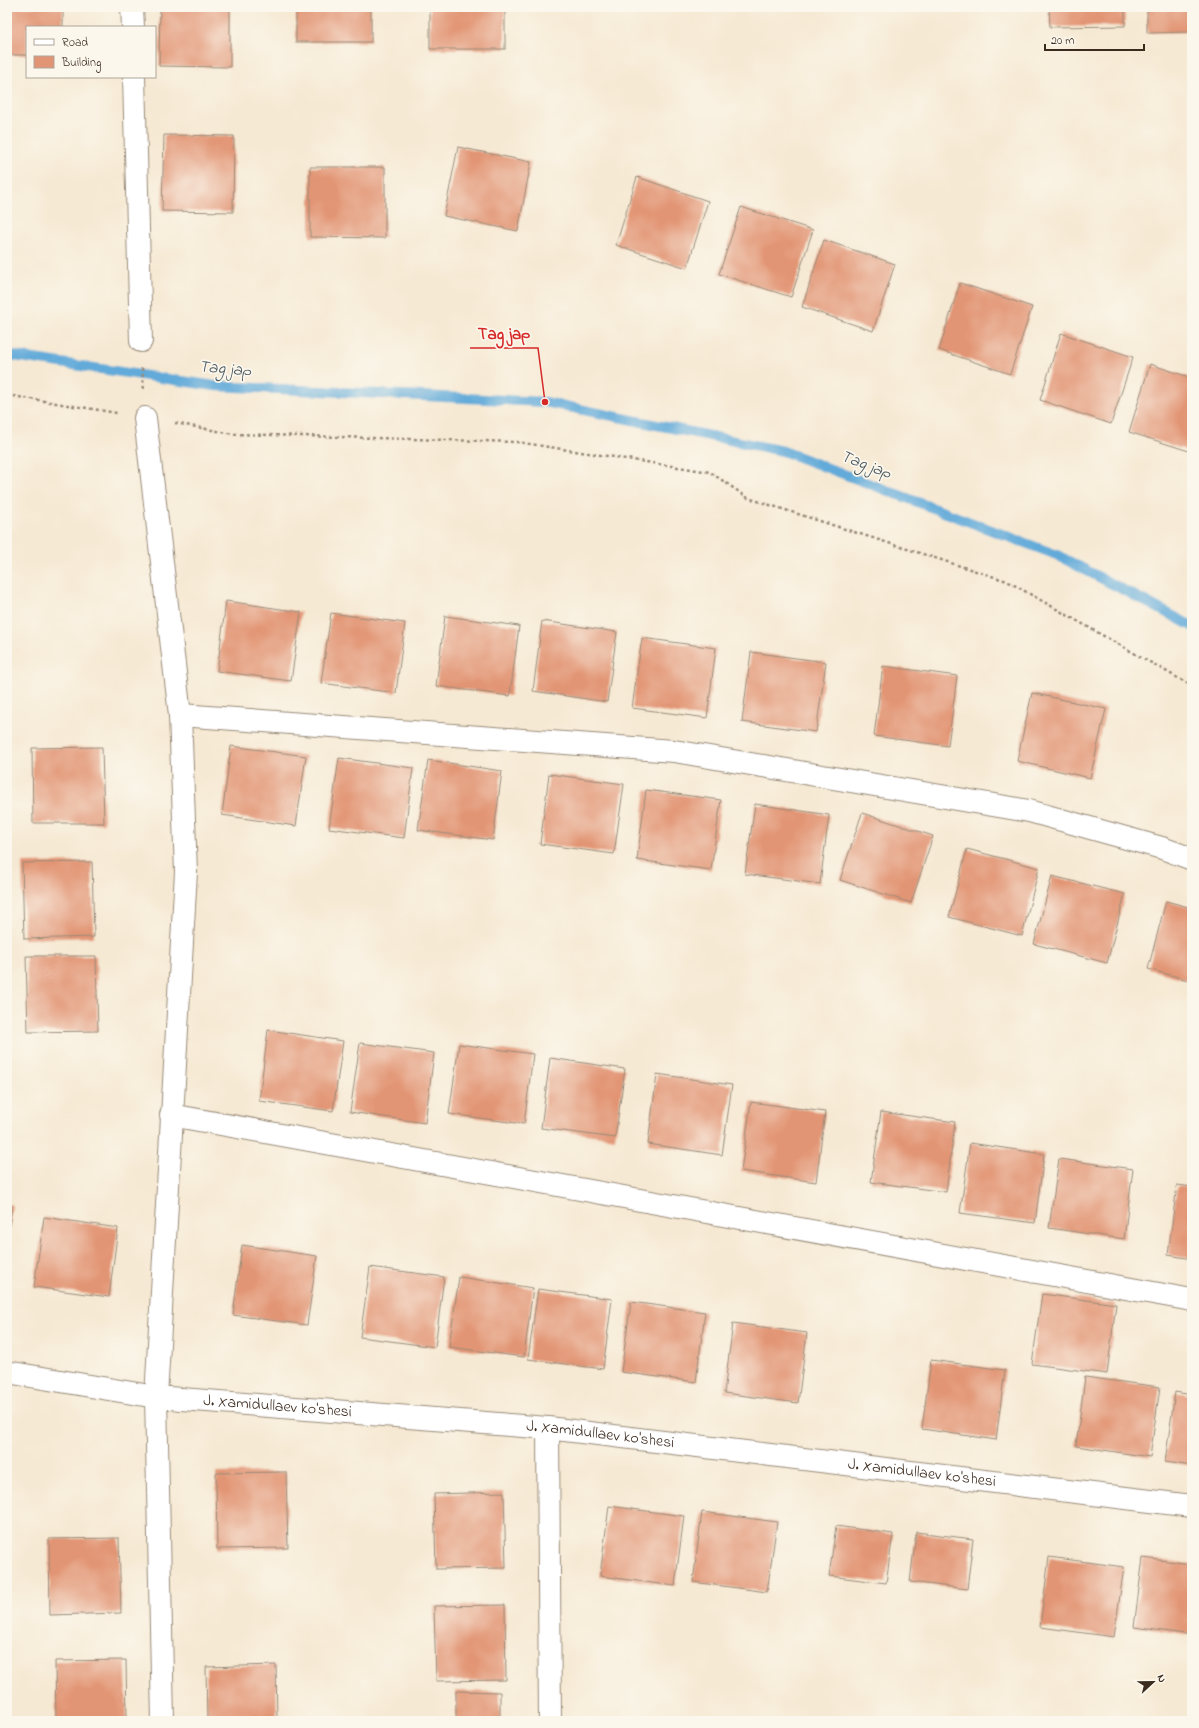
<svg xmlns="http://www.w3.org/2000/svg" width="1199" height="1728" viewBox="0 0 1199 1728" font-family="'Indie Flower',sans-serif">
<style>
.lines{fill:none;stroke-linecap:round;stroke-linejoin:round}
.stream{stroke:#62aad9;stroke-width:10}
.building{fill:#e29575}
.minor-casing{stroke:#988a78;stroke-width:24}
.path{stroke:#988a78;stroke-width:2.5;stroke-dasharray:3 3;stroke-linecap:butt}
.minor{stroke:#fff;stroke-width:22}
.labels{text-anchor:middle;dominant-baseline:central;stroke-width:3.5;stroke-linejoin:round;paint-order:stroke}
.street-label{font-size:16px;fill:#3b2a1e;stroke:#fbf7ec}
.water-label{font-size:17px;font-style:italic;fill:#49575f;stroke:#fbf7ec}
.leader{fill:none;stroke:#d62828;stroke-width:1.5}
.callout-dot{fill:#d62828;stroke:#fbf7ec;stroke-width:1.5}
.callout-label{font-size:17px;text-anchor:middle;font-weight:bold;fill:#d62828;stroke:#fbf7ec;stroke-width:3.5;stroke-linejoin:round;paint-order:stroke}
</style>
<rect width="100%" height="100%" fill="#fbf7ec"/>
<filter id="ink" filterUnits="userSpaceOnUse"><feTurbulence type="fractalNoise" baseFrequency=".025" numOctaves="2"/><feDisplacementMap in="SourceGraphic" scale="8" xChannelSelector="R" yChannelSelector="G"/><feConvolveMatrix kernelMatrix="1 2 1 2 8 2 1 2 1" color-interpolation-filters="sRGB"/></filter>
<filter id="wash" filterUnits="userSpaceOnUse"><feTurbulence type="fractalNoise" baseFrequency=".012" numOctaves="4" result="noise"/><feDisplacementMap in="SourceGraphic" scale="16" xChannelSelector="R" yChannelSelector="G"/><feGaussianBlur stdDeviation="0.9" result="paint"/><feColorMatrix in="noise" values="0 0 0 0 0 0 0 0 0 0 0 0 0 0 0 0 0 1.4 0 .05"/><feComposite in="paint" operator="in"/></filter>
<g filter="url(#wash)">
<rect width="100%" height="100%" fill="#f6e9d3"/>
<g class="lines">
<polyline class="stream" points="7,355 215,386 545,402 783,451 1057,555 1192,626"/>
</g>
<g id="blocks">
<g class="building">
<polygon points="7,7 63,7 63,27 27,27 27,55 7,55"/>
<polygon points="160,7 230,7 230,67 159,66"/>
<rect x="296" y="7" width="75" height="35"/>
<rect x="430" y="7" width="75" height="42"/>
<polygon points="1049,7 1125,7 1125,26 1050,27"/>
<polygon points="1147,7 1192,7 1192,32 1147,33"/>
<polygon points="164,135 234,136 233,212 162,211"/>
<polygon points="458,147 531,162 518,231 444,216"/>
<polygon points="310,167 385,167 385,238 310,237"/>
<polygon points="637,177 708,201 687,268 616,245"/>
<polygon points="741,207 813,230 791,297 719,274"/>
<polygon points="824,240 895,264 873,331 802,307"/>
<polygon points="960,283 1032,307 1010,374 939,350"/>
<polygon points="1061,333 1133,357 1111,424 1040,400"/>
<polygon points="1150,364 1192,378 1192,452 1129,432"/>
<polygon points="226,601 301,612 291,681 217,671"/>
<polygon points="331,613 405,623 396,693 321,683"/>
<polygon points="445,616 519,626 510,696 436,686"/>
<polygon points="542,621 617,632 607,702 533,691"/>
<polygon points="642,638 716,648 707,718 632,708"/>
<polygon points="751,652 826,662 816,732 742,722"/>
<polygon points="883,666 957,676 948,746 874,736"/>
<polygon points="1032,693 1106,709 1090,778 1017,761"/>
<polygon points="231,746 306,756 296,826 222,815"/>
<polygon points="102,747 104,823 33,823 32,748"/>
<polygon points="339,758 413,768 404,838 329,828"/>
<polygon points="428,760 502,771 493,840 418,830"/>
<polygon points="549,774 624,784 614,854 540,844"/>
<polygon points="646,790 721,800 711,870 637,860"/>
<polygon points="755,804 829,815 820,884 745,874"/>
<polygon points="862,813 933,836 911,903 840,880"/>
<polygon points="967,849 1039,868 1022,936 949,917"/>
<polygon points="92,862 94,937 24,939 22,863"/>
<polygon points="1052,876 1125,894 1107,963 1034,944"/>
<polygon points="1166,901 1192,908 1192,981 1148,969"/>
<polygon points="26,956 96,956 98,1031 28,1032"/>
<polygon points="268,1030 343,1041 333,1111 259,1101"/>
<polygon points="360,1043 434,1053 425,1123 350,1112"/>
<polygon points="459,1044 533,1054 524,1124 449,1114"/>
<polygon points="550,1058 625,1069 615,1138 541,1128"/>
<polygon points="657,1074 732,1085 722,1155 648,1144"/>
<polygon points="751,1102 825,1112 816,1182 741,1171"/>
<polygon points="881,1112 955,1122 946,1192 871,1182"/>
<polygon points="970,1143 1044,1154 1035,1223 960,1213"/>
<polygon points="1059,1159 1133,1169 1124,1239 1049,1228"/>
<polygon points="1177,1185 1192,1187 1192,1259 1168,1255"/>
<polygon points="7,1204 12,1205 8,1234 7,1234"/>
<polygon points="44,1217 118,1228 109,1297 34,1287"/>
<polygon points="242,1245 317,1256 307,1325 233,1315"/>
<polygon points="370,1267 444,1277 435,1347 360,1337"/>
<polygon points="459,1277 533,1288 524,1357 449,1347"/>
<polygon points="538,1289 612,1299 603,1369 528,1359"/>
<polygon points="1042,1294 1116,1304 1107,1374 1032,1364"/>
<polygon points="631,1302 705,1312 696,1382 621,1372"/>
<polygon points="733,1323 807,1333 798,1403 724,1393"/>
<polygon points="931,1360 1005,1370 996,1440 922,1429"/>
<polygon points="1085,1377 1160,1387 1150,1457 1076,1446"/>
<polygon points="1175,1392 1192,1395 1192,1466 1165,1462"/>
<polygon points="286,1472 288,1548 217,1549 216,1473"/>
<polygon points="504,1492 506,1568 436,1569 434,1494"/>
<polygon points="609,1506 684,1516 675,1586 600,1576"/>
<polygon points="702,1512 777,1522 767,1592 693,1582"/>
<polygon points="836,1526 893,1534 886,1583 829,1576"/>
<polygon points="916,1532 973,1539 967,1589 910,1582"/>
<polygon points="119,1538 121,1613 50,1615 49,1539"/>
<polygon points="1049,1557 1124,1567 1114,1637 1040,1627"/>
<polygon points="1143,1558 1192,1564 1192,1635 1134,1627"/>
<polygon points="505,1605 506,1680 436,1681 434,1606"/>
<polygon points="126,1660 127,1721 56,1721 55,1661"/>
<polygon points="276,1665 277,1721 207,1721 206,1667"/>
<polygon points="456,1691 500,1692 500,1721 456,1721"/>
</g>
</g>
</g>
<g filter="url(#ink)">
<use href="#blocks" fill-opacity="0" stroke="#988a78" stroke-width="1"/>
<g class="lines">
<g class="minor-casing">
<g id="minor">
<polyline points="132,7 133,27"/>
<polyline points="134,77 141,341"/>
<polyline points="145,418 180,715 186,872 156,1397 163,1721"/>
<polyline points="180,715 674,751 1029,811 1162,848 1192,859"/>
<polyline points="171,1115 1192,1300"/>
<path id="s1" d="M7,1372L156,1397L548,1428L1192,1506"/>
<polyline points="548,1428 550,1721"/>
</g>
</g>
<g class="path">
<polyline points="142,368 144,391"/>
<polyline points="7,395 117,413"/>
<polyline points="175,423 233,434 517,442 710,472 748,498 1007,581 1192,686"/>
</g>
<use href="#minor" class="minor"/>
</g>
</g>
<g class="labels">
<g class="street-label">
<text stroke="none"><textPath href="#s1" startOffset="273">J. Xamidullaev ko'shesi</textPath></text>
<text stroke="none"><textPath href="#s1" startOffset="597">J. Xamidullaev ko'shesi</textPath></text>
<text stroke="none"><textPath href="#s1" startOffset="921">J. Xamidullaev ko'shesi</textPath></text>
</g>
<g class="water-label">
<text transform="translate(225 369) rotate(5)">Tag jap</text>
<text transform="translate(866 465) rotate(21)">Tag jap</text>
</g>
</g>
<path class="leader" d="M545 402L538 348H470"/>
<circle class="callout-dot" cx="545" cy="402" r="4"/>
<g class="callout-label">
<text x="504" y="339">Tag jap</text>
</g>
<rect width="1199" height="1728" fill="none" stroke="#fbf7ec" stroke-width="24"/>
<rect x="26" y="26" width="130" height="52" fill="#fbf7ec" stroke="#aea59a"/>
<rect x="34" y="39" width="20" height="6" fill="#ffffff" stroke="#aea59a"/>
<text x="62" y="46" font-size="12" fill="#3b2a1e">Road</text>
<rect x="34" y="56" width="20" height="12" fill="#e29575" stroke="#aea59a"/>
<text x="62" y="66" font-size="12" fill="#3b2a1e">Building</text>
<g transform="translate(1153 1682) rotate(68)" stroke="#fbf7ec" stroke-width="3" paint-order="stroke">
<path d="M0-3L7 15L0 10L-7 15Z" fill="#3b2a1e"/>
<text y="-6" font-size="11" font-weight="bold" text-anchor="middle" fill="#3b2a1e">N</text>
</g>
<path d="M1045 44v6h99v-6" fill="none" stroke="#3b2a1e" stroke-width="2"/>
<text x="1051" y="44" font-size="12" fill="#3b2a1e" stroke="#fbf7ec" stroke-width="3" paint-order="stroke">20 m</text>
</svg>
